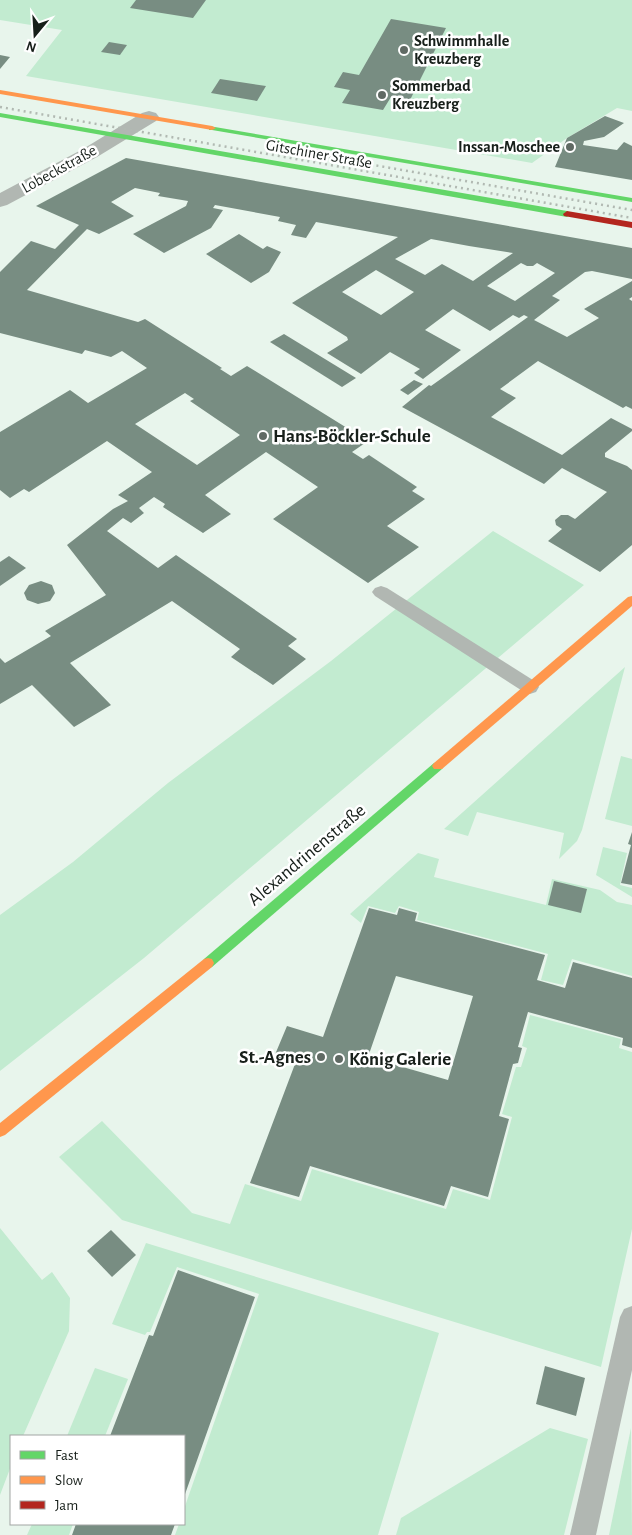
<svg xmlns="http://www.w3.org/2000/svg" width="632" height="1535" viewBox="0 0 632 1535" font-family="'Alegreya Sans',sans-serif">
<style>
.green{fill:#c2ebd0}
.building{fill:#788d82;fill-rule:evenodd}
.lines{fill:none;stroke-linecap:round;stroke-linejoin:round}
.lane{fill:#b1b7b2;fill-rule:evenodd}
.street{fill:#b1b7b2;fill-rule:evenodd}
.fast{fill:#63d668;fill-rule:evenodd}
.slow{fill:#ff974d;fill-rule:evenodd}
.jam{fill:#b3261e;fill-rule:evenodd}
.rail{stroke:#b1b9b2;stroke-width:2.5;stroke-dasharray:2 4;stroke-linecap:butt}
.poi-dot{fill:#606a64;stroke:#fff;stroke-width:2}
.labels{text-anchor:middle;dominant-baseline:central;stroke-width:5;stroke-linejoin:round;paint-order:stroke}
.far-poi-label{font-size:16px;font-weight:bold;fill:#171f1a;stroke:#fff;text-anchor:start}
.far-street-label{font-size:16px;fill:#171f1a;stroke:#fff}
.poi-label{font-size:19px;font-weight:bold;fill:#171f1a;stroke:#fff;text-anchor:start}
.street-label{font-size:19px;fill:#171f1a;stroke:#fff}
</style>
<rect width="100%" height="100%" fill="#e8f5ec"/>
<g class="green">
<polygon points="0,0 632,0 632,111 617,108 567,138 532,163 26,76 62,30 0,20"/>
<polygon points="493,531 584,585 144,958 0,1071 0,915 73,862 168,783 331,661"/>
<polygon points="625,667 582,830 577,841 559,859 564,833 477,812 468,836 444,829"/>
<polygon points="621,756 632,759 632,826 605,819"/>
<polygon points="603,847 627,853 620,885 632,888 632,897 596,875"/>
<polygon points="418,853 439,859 434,877 546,905 552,879 600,890 617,902 632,905 632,976 572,959 563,985 541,980 548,954 417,920 419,912 399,906 395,913 368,906 361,923 350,914"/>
<polygon points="530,1015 621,1039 619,1048 632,1052 632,1229 601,1367 122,1220 59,1157 102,1121 192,1213 230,1224 245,1184 301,1201 312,1169 446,1209 453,1189 490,1200 512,1117 502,1114 516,1067 521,1067 527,1048 522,1046"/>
<polygon points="0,1228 42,1280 52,1272 70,1298 69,1331 23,1436 11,1436 11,1466 0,1495"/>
<polygon points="146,1243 439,1333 378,1535 175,1535 179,1524 184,1524 184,1509 259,1294 177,1267 150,1332 147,1332 145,1335 112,1324"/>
<polygon points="95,1368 128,1379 105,1436 67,1436"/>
<polygon points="550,1428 588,1439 564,1535 396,1535 401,1518"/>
<polygon points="631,1428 632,1535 609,1535"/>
<polygon points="32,1524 73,1524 69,1535 27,1535"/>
</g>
<g class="building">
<polygon points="136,0 206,0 193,18 130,8"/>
<polygon points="391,19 446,28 410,100 391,97 383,110 342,103 350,90 334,87 343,72 359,75"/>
<polygon points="109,42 127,45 120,55 101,52"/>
<polygon points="0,55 10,57 0,69"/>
<polygon points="220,79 266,86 257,101 211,93"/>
<polygon points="605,116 624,123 604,137 584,141 583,145 617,150 624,142 632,146 632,180 555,167 567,138"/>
<path d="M126,158L632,248V279L592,271L585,272L552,296L560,300L534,320L567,337L599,318L584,309L632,281V297L629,299L632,301V409L626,406L623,408L538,361L500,389L516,398L491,417L562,455L611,418L632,429V431L605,453V457L627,466L632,470V545L600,572L548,541L562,529L556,525L555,520L561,515H568L575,519L607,492L562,468L544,484L402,407L429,385L431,386L528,317L524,315L519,318L513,315L490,331L453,309L425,330L461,350L423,379L414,373L420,369L390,352L361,374L327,353L348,340L347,337L292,303L398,237L316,222L306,238L291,235L296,225L278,221L280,217L215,205L213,208L223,210L211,228L164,253L133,234L186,206L188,201L158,196L160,193L135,188L111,202L134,216L99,234L87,229L27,290L138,322L145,319L222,368L220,369L231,376L247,366L368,441L352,452L363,459L369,455L417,487L412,491L425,499L387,526L419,547L368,583L273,519L318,487L266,452L205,495L231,514L203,533L163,507L165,504L154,497L139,508L144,513L131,523L123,518L107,531L158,568L176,555L297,639L288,646L306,659L273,685L231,657L240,649L172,601L70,663L111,705L74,727L32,685L0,704V658L5,663L51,636L45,631L106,595L67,545L113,509L128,501L118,495L152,472L107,441L29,492L24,489L10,498L0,490V432L70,390L88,403L147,368L122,351L111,357L85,350L82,354L0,333V272L31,241L55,249L79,225L36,206ZM431,239L469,246L513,253L473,281L442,264L425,275L395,259ZM521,263L527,266H533L537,263L555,273L515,301L487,286ZM376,270L414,292L381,315L342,292ZM185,393L194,399L190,401L240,435L197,465L135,424Z"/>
<polygon points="239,234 263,249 267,246 281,252 269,272 251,283 206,254"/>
<polygon points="284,334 356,378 342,387 270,342"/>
<polygon points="414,380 423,384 408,395 400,390"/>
<polygon points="9,556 26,568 0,586 0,562"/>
<polygon points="41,581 52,585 55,593 50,601 38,604 27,600 24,593 29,585"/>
<polygon points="632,832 632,885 621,883 631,845 628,844"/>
<polygon points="554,881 587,889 581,913 548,905"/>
<path d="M369,908L397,915L399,908L417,913L415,921L545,955L537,980L565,988L573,962L632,978V1048L622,1045L623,1038L528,1012L518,1047L522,1048L518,1063L513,1064L499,1116L509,1119L488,1197L451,1186L444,1206L310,1166L299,1197L250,1183L295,1064L274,1057L287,1026L323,1037ZM396,976L473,996L448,1080L368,1057Z"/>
<polygon points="111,1230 136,1255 112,1277 87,1251"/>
<polygon points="178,1270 255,1297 184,1497 184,1436 110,1436 149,1335 153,1336"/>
<polygon points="545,1366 585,1378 576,1416 536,1404"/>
<polygon points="76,1524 175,1524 171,1535 72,1535"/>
</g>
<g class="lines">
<g class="lane">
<polygon points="381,586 387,588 536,682 539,687 536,692 530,694 524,692 375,596 372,592 375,588"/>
<polygon points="632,1306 632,1370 596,1535 570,1535 620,1317 624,1309"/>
</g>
<polygon class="street" points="149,111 156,113 159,117 156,121 97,157 7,205 0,207 0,193 83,149 142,113"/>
<g class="fast">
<polygon points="0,113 567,211 571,214 567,217 0,117"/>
<polygon points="209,126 632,198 632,202 212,130 209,130"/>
<polygon points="438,762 442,763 444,766 442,769 212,967 208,968 204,967 202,963 204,959 434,763"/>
</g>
<g class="slow">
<polygon points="0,90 212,126 216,128 212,130 0,94"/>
<polygon points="632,596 632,606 442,769 434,769 432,766 434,763 628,597"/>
<polygon points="208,958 212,959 214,963 212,967 5,1135 0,1137 0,1123 204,959"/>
</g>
<polygon class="jam" points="567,211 632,222 632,228 564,216 563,214"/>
<g class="rail">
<polyline points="0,107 632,218"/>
<polyline points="270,147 632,210"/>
</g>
</g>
<g class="poi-dot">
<circle cx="404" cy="50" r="5"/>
<circle cx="382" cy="95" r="5"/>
<circle cx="570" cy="147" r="5"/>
<circle cx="263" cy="436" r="5"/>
<circle cx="321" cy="1057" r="5"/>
<circle cx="339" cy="1059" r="5"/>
</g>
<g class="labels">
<g class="far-poi-label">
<text x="414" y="41">Schwimmhalle<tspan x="414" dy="18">Kreuzberg</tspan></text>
<text x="392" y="86">Sommerbad<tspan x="392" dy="18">Kreuzberg</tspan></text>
<text x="560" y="147" text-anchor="end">Inssan-Moschee</text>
</g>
<g class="far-street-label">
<text transform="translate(319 154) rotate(10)">Gitschiner Straße</text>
<text transform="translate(59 169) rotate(-29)">Lobeckstraße</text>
</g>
<g class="poi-label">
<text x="273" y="436">Hans-Böckler-Schule</text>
<text x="311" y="1057" text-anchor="end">St.-Agnes</text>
<text x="349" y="1059">König Galerie</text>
</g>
<g class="street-label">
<text transform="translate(307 855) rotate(-40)">Alexandrinenstraße</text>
</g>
</g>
<rect x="10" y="1435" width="175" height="90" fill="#ffffff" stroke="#a2a5a3"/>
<rect x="20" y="1451" width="25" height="8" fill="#63d668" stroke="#a2a5a3"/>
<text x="55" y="1460" font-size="15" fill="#171f1a">Fast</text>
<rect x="20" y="1476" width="25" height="8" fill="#ff974d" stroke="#a2a5a3"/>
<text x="55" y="1485" font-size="15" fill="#171f1a">Slow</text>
<rect x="20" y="1501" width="25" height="8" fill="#b3261e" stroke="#a2a5a3"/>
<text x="55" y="1510" font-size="15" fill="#171f1a">Jam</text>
<g transform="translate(35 35) rotate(198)" stroke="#ffffff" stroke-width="4" paint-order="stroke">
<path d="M0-4L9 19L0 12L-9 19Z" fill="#171f1a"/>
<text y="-8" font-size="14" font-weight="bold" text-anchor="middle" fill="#171f1a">N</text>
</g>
</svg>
